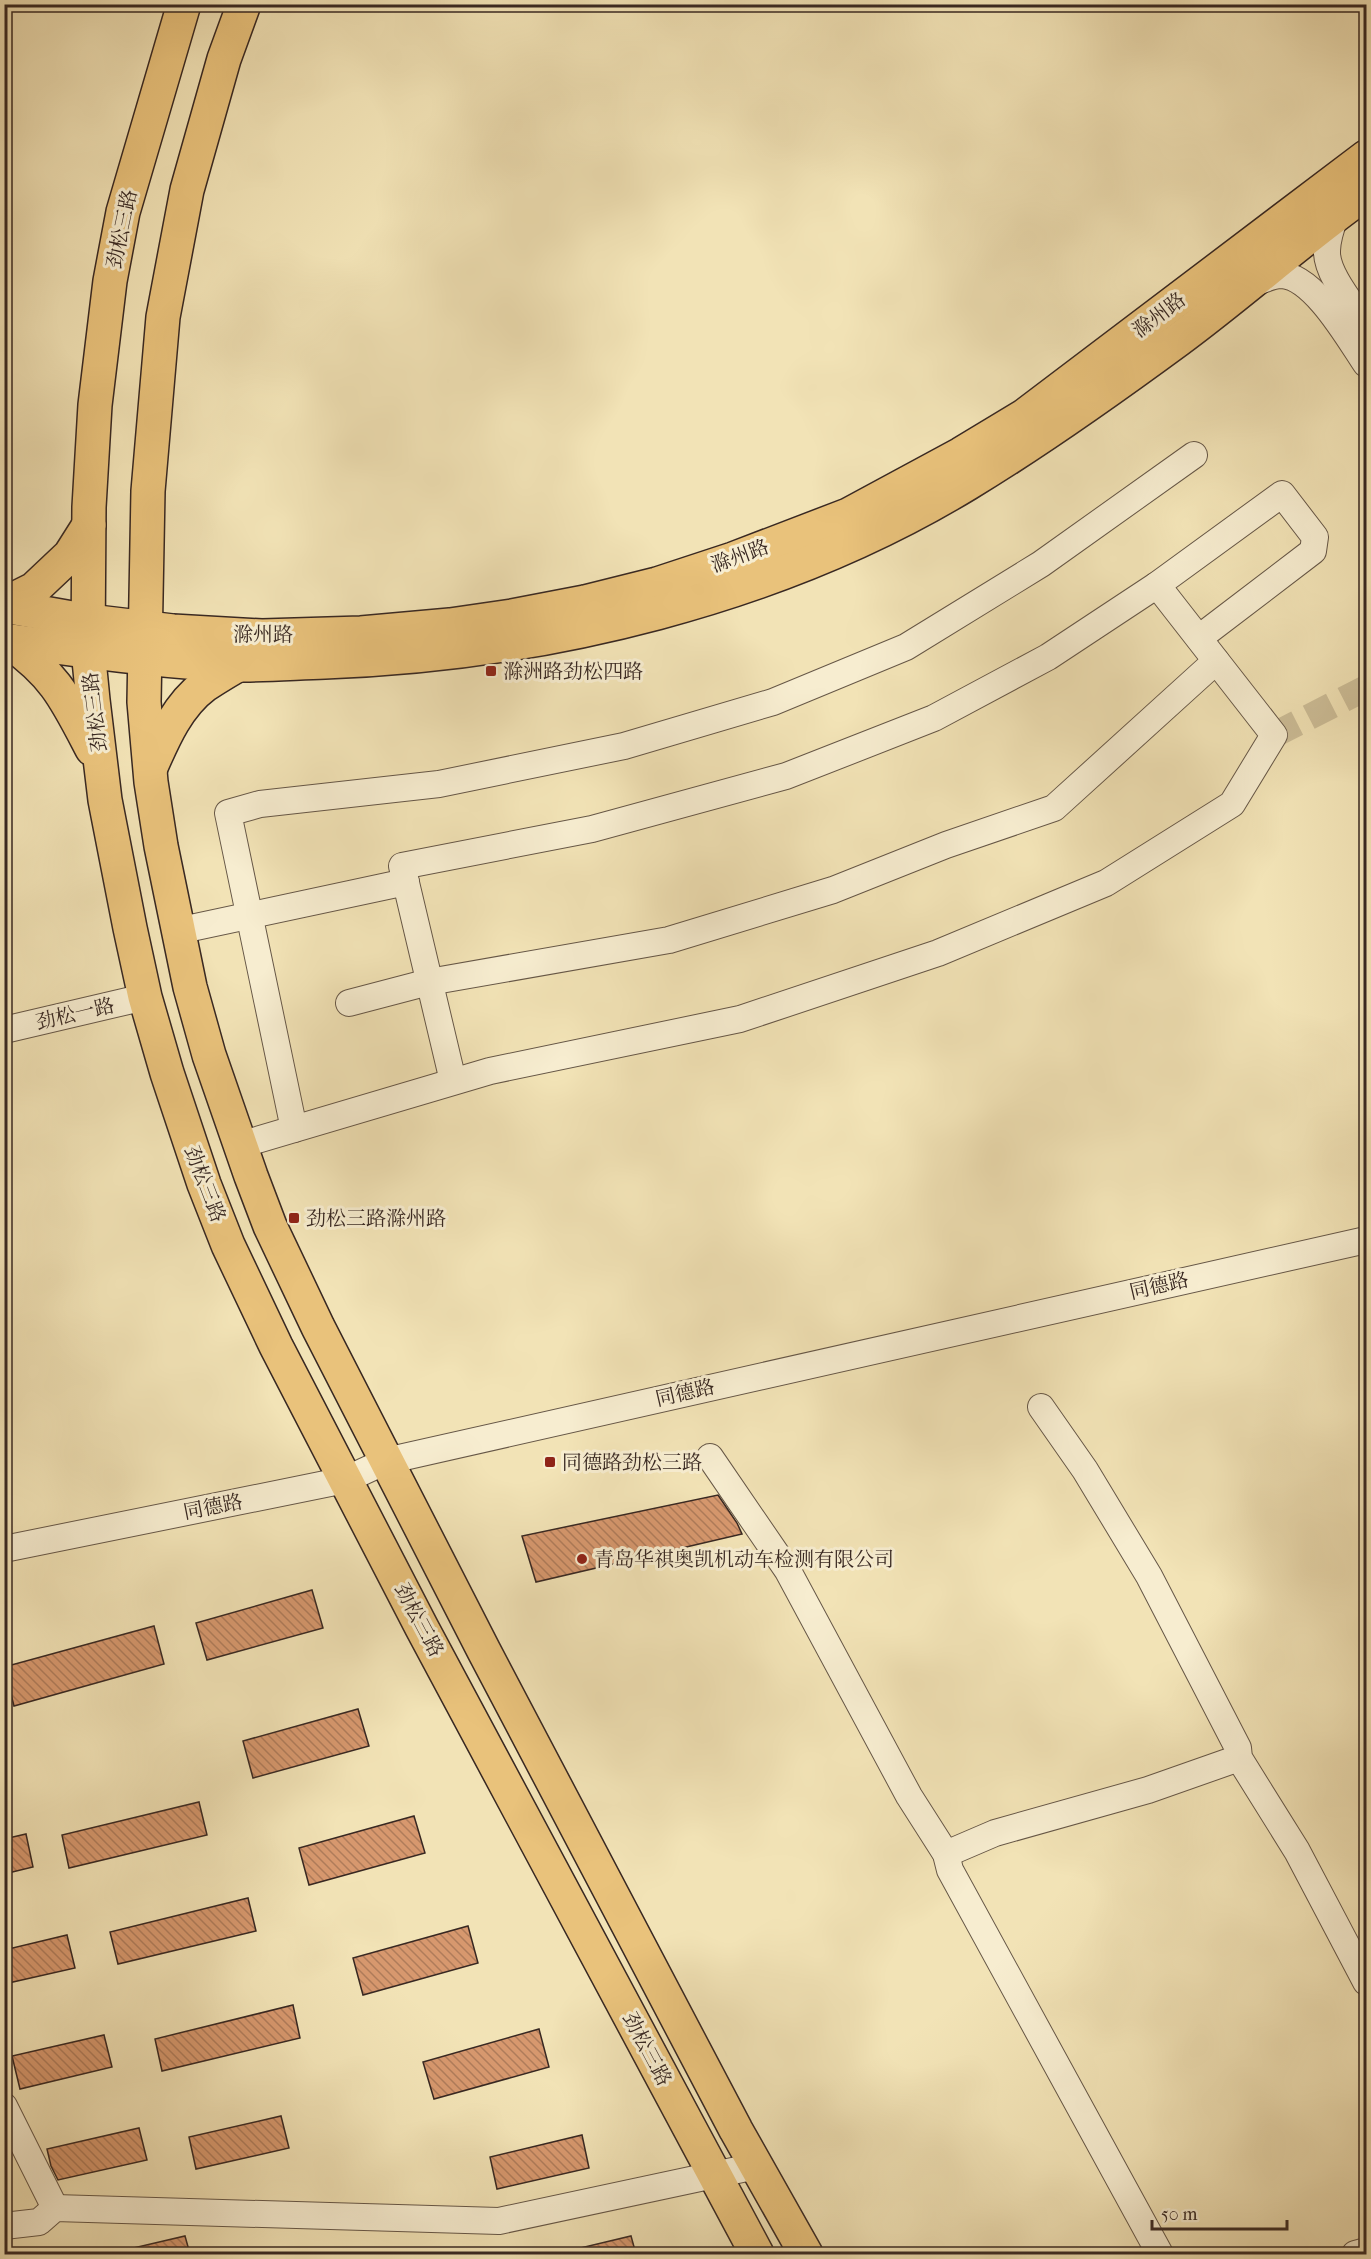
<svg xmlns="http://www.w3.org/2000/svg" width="1371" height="2259" viewBox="0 0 1371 2259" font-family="'IM FELL French Canon','Noto Serif SC',serif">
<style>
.building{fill:url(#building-back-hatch);stroke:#382822;stroke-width:1.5}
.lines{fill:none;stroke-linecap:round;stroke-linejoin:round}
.minor-tunnel{stroke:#cdbe98;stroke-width:26;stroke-dasharray:26 13;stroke-linecap:butt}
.minor-casing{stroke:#665747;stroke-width:28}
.major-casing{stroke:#382822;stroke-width:36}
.minor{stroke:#f7edd0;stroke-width:26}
.major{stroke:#e9c27b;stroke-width:33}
.poi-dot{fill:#8f2418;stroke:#f7edd0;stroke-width:2}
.labels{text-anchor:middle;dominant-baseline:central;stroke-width:6;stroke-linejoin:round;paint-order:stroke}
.street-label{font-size:20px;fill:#382822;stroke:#f7edd0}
.poi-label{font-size:20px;fill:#382822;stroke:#f7edd0;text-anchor:start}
</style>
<defs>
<pattern id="building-back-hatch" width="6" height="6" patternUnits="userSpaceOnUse" patternTransform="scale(1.5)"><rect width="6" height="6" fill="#d7986e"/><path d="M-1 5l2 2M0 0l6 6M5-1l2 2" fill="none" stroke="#af7c5a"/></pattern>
</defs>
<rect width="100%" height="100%" fill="#f2e3b6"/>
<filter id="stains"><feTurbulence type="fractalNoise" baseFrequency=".00333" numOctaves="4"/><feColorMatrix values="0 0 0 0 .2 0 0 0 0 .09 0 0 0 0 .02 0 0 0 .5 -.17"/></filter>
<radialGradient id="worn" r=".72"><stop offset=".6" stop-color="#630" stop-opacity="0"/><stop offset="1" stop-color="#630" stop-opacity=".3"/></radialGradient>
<g class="building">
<polygon points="718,1495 737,1523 742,1534 536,1582 522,1536"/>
<polygon points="312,1590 323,1628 207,1660 196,1623"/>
<polygon points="154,1626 164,1664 14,1706 4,1667"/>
<polygon points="358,1709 369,1746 253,1778 243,1741"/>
<polygon points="199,1802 207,1835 69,1868 62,1835"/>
<polygon points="414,1816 425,1853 309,1885 299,1848"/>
<polygon points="26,1834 33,1867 4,1874 4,1839"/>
<polygon points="248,1898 256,1931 118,1964 110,1932"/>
<polygon points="468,1926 478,1963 363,1995 353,1958"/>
<polygon points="67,1935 75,1968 4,1984 4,1950"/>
<polygon points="293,2005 300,2038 162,2071 155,2039"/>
<polygon points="539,2029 549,2067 434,2099 423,2062"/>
<polygon points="104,2035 112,2067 20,2089 12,2056"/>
<polygon points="281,2116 289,2148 196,2169 189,2137"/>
<polygon points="139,2128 147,2160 58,2180 51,2166 47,2149"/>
<polygon points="582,2135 589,2168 497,2189 490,2157"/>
<polygon points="185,2236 190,2254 130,2254 129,2249"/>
<polygon points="631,2236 636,2254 576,2254 576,2249"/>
</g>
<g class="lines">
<polyline class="minor-tunnel" points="1274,735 1366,688"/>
<g class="minor-casing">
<g id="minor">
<path d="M1336,214C1332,225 1327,238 1327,251C1326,274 1354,306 1366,325"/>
<path d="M1254,283C1263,280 1272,275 1281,275C1314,276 1349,339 1366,364"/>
<polyline points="177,931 406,882"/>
<polyline points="349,1003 429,982 669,940 833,890 946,845 1054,808 1216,661"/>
<polyline points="4,1030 145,997"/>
<polyline points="453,1081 402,866 592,829 786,776 934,718 1048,657 1157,585 1282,494 1315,537 1313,551 1199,638"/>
<polyline points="294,1129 228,813 260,804 439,784 624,746 773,702 906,647 1041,564 1194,455"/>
<polyline points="240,1145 490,1071 740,1019 938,953 1106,883 1232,804 1274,735 1157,585"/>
<polyline points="1041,1407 1085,1470 1149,1576 1238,1748 1239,1758 1297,1851 1366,1982"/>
<polyline points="710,1457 788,1571 909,1796 946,1854 950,1870 1160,2254"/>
<polyline points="4,1549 345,1480 386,1461 1366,1240"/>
<polyline points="946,1854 995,1833 1148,1790 1239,1758"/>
<polyline points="4,2106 55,2208"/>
<polyline points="4,2226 39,2222 55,2208 499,2221 756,2166"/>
<polyline points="1355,2254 1366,2251"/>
</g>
</g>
<g class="major-casing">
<g id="major">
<polyline points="184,4 123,212 110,281 95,405 89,507 88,650 93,700 105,800 130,928 145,997 167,1073 204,1184 228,1245 276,1346 422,1628 757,2254"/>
<polyline points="244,4 224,59 187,190 163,317 148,491 144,702 151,782 161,846 190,987 209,1055 251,1176 270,1226 318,1327 484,1651 736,2130 806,2254"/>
<polyline points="4,604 34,589 70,555 89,525"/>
<polyline points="4,606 89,621 173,631 262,636 361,633 450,625 512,616 585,602 657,584 733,559 848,515 961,454 1024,416 1366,157"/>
<path d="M4,640C81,650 158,662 235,665C265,665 295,663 325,662C544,654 779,598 967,484C1040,440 1110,390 1178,340C1242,293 1301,239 1366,193"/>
<path d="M7,641C55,674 66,699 92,749"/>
<path d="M151,767C164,737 178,705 205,685C216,678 227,671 238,665"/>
</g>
</g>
<use href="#minor" class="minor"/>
<use href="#major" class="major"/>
</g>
<g class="poi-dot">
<rect x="485" y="665" width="12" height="12" rx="3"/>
<rect x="288" y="1212" width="12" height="12" rx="3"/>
<rect x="544" y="1456" width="12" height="12" rx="3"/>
<circle cx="582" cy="1559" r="6"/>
</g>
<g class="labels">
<g class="street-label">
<text transform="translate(122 229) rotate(-78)">劲松三路</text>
<text transform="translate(1159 315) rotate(-37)">滁州路</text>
<text transform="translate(740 556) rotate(-20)">滁州路</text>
<text x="263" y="634">滁州路</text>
<text transform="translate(95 712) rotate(-97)">劲松三路</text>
<text transform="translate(75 1014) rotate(-13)">劲松一路</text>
<text transform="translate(205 1184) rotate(69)">劲松三路</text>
<text transform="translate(1159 1286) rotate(-13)">同德路</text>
<text transform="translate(685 1393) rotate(-13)">同德路</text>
<text transform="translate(213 1507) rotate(-11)">同德路</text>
<text transform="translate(419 1620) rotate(62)">劲松三路</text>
<text transform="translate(647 2049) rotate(62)">劲松三路</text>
</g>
<g class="poi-label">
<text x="503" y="671">滁洲路劲松四路</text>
<text x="306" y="1218">劲松三路滁州路</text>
<text x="562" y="1462">同德路劲松三路</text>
<text x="594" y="1559">青岛华祺奥凯机动车检测有限公司</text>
</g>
</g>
<rect width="1371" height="2259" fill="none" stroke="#f2e3b6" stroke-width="24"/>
<rect x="6" y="6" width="1359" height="2247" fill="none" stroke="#382822" stroke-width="3"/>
<rect x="12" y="12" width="1347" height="2235" fill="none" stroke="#382822" stroke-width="1.5"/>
<path d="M1152 2220v9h135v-9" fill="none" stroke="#382822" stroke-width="3"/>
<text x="1161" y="2220" font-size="18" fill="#382822" stroke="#f7edd0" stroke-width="4.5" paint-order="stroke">50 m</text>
<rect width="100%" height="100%" filter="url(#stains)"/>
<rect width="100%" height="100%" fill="url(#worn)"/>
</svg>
